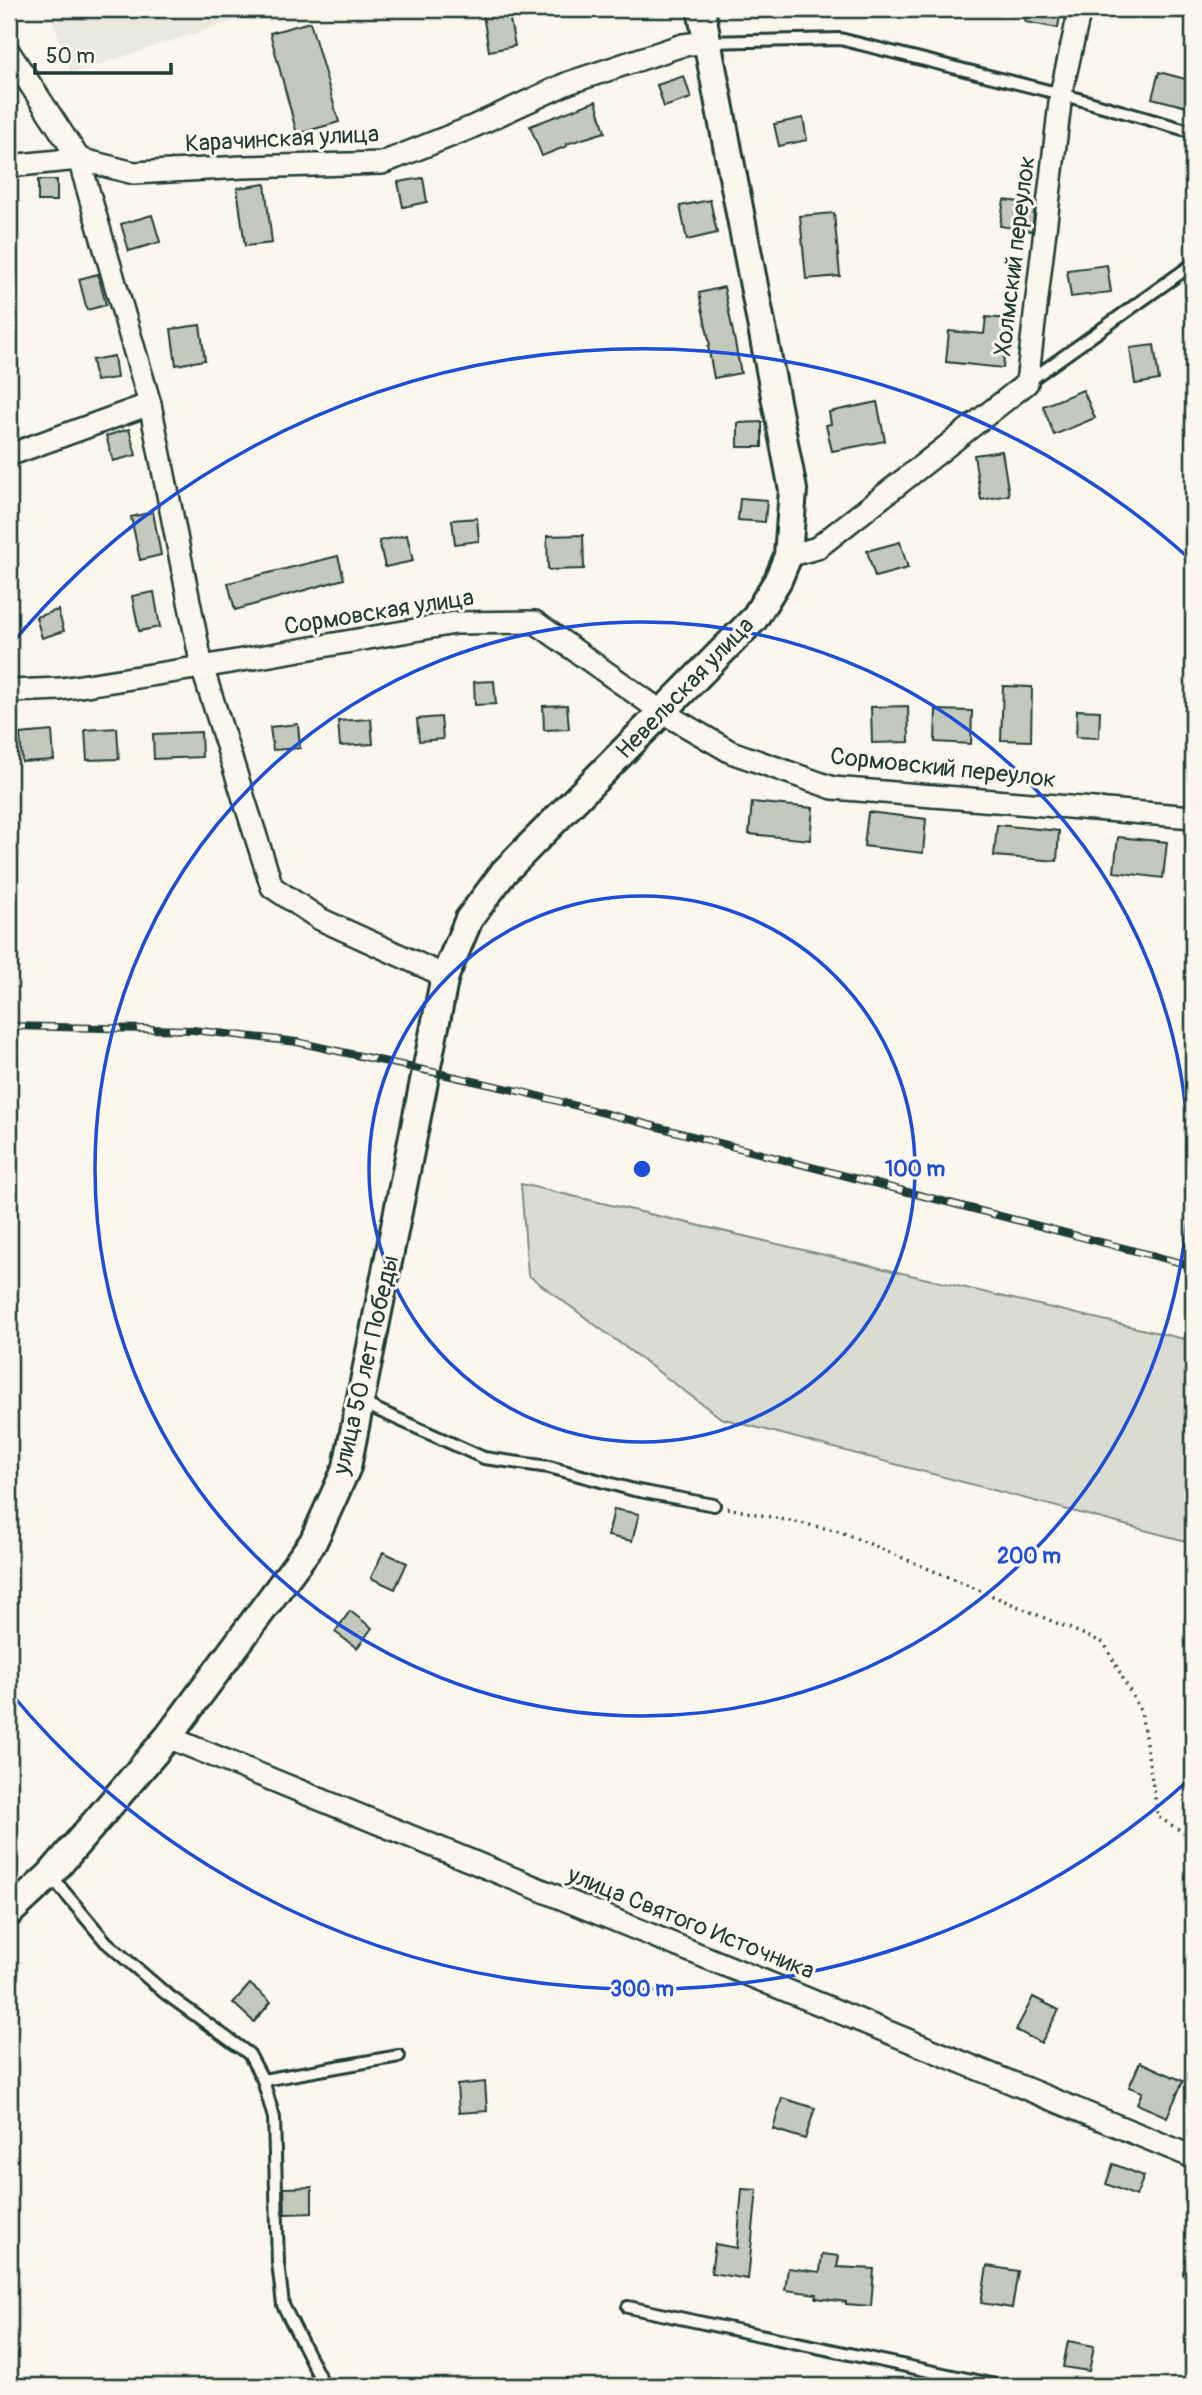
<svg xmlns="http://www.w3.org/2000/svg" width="1202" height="2395" viewBox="0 0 1202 2395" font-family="Pangolin,sans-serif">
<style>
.built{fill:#eae9de}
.green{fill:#dbdcd1;stroke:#7d8c82;stroke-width:2}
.building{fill:#c4c9be;stroke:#1f3d34;stroke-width:2}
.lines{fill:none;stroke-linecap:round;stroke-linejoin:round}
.service-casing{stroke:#1f3d34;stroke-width:16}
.minor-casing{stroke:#1f3d34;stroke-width:26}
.tertiary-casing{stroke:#1f3d34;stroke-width:32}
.path{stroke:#1f3d34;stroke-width:3.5;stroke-dasharray:2 5;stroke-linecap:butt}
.service{stroke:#fbf7ec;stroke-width:10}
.minor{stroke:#fbf7ec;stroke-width:21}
.tertiary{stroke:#fbf7ec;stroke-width:26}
.rail-casing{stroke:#1f3d34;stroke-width:8}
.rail{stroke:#fbf7ec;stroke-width:5;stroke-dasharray:16;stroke-linecap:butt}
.ring{fill:none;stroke:#1d4ed8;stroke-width:3.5}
.labels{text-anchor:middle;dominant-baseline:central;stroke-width:6;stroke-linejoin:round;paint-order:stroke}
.street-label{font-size:24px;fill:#1f3d34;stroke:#fbf7ec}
.centre{fill:#1d4ed8;stroke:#fbf7ec;stroke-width:3.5}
.ring-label{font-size:21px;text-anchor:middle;font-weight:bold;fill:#1d4ed8;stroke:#fbf7ec;stroke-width:6;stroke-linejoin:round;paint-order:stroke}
</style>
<rect width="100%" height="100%" fill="#fbf7ec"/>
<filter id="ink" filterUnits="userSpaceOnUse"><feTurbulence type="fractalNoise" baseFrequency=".0143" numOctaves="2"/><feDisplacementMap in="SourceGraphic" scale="14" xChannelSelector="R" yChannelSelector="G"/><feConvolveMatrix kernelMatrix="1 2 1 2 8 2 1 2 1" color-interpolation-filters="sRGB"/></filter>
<g filter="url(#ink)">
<polygon class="built" points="49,9 252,9 253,14 71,74"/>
<polygon class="green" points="521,1184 1193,1341 1193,1543 721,1418 528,1275"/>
<g class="building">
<polygon points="482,9 508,9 515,46 489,51"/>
<polygon points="1027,9 1061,9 1058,28 1025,22"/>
<polygon points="310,22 339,122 297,134 270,33"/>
<polygon points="1159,72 1193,81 1187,107 1152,98"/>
<polygon points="684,76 691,98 664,107 657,85"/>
<polygon points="596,101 605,132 566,144 567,146 542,156 530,126"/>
<polygon points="803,118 807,140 779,146 774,124"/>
<polygon points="423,178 427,202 403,207 398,182"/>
<rect x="38" y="180" width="19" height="21"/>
<polygon points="265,184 272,243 245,246 237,188"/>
<polygon points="710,200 717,233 687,240 680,206"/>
<polygon points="1004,200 1035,204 1032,231 1000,226"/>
<polygon points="834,213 840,276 806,279 800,216"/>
<polygon points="152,215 160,242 129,251 121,224"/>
<polygon points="1107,265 1111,292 1071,297 1067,270"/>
<polygon points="98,274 106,305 87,310 79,279"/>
<polygon points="724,287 741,373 714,378 708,346 710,345 699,293"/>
<polygon points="986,317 1008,319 1003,368 946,362 949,331 984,334"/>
<polygon points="200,325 205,360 176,365 171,329"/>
<polygon points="1154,345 1159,380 1135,384 1130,348"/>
<polygon points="114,356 117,378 96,381 92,360"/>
<polygon points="1083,390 1095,418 1054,435 1043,406"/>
<polygon points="877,402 885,441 832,451 826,425 831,424 829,412"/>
<polygon points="762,422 762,447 738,447 738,423"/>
<polygon points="129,429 136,455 113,461 106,436"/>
<polygon points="1002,451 1009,495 981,500 974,455"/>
<polygon points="740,498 767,500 765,522 738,520"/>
<polygon points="153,512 161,555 140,560 131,517"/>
<polygon points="477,518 479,541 455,544 452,520"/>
<polygon points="407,535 413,561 385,567 379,541"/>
<polygon points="583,535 584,569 548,570 547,536"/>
<polygon points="900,542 908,568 875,577 867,551"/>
<polygon points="338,556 344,579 235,610 228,583"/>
<polygon points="154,592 160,627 139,631 132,596"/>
<polygon points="58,610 64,631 42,638 36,617"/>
<polygon points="494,681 496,704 475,705 474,682"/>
<polygon points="1003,686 1032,687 1031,741 1001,740"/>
<polygon points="567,705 569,729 544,730 543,706"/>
<polygon points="908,706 909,742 872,743 871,707"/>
<polygon points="936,710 972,711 971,744 935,742"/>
<polygon points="1077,710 1100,711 1099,738 1076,737"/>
<polygon points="441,717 443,739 419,741 417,719"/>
<polygon points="371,719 373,744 340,746 338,721"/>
<polygon points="298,724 300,748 273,750 270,727"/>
<polygon points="117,728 119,759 87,760 85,730"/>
<polygon points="52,731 54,760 22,762 20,734"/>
<polygon points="201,732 202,757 154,759 153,734"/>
<polygon points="752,802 813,808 810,840 749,834"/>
<polygon points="868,812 926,819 923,853 864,846"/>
<polygon points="997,825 1059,831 1057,861 994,856"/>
<polygon points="1118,837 1167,842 1163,878 1114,872"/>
<polygon points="614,1509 639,1514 632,1541 608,1536"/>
<polygon points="383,1552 407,1563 395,1589 371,1578"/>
<polygon points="350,1611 372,1628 357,1648 335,1632"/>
<polygon points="250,1984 271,2002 254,2022 233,2003"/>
<polygon points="1033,1997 1059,2010 1041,2043 1016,2030"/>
<polygon points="1140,2062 1183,2081 1167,2117 1137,2104 1142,2092 1129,2087"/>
<polygon points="485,2082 487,2111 459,2113 457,2085"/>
<polygon points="782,2098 815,2108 805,2139 773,2129"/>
<polygon points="1113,2164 1144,2176 1136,2196 1106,2184"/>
<polygon points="312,2187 312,2213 285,2214 284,2188"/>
<polygon points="742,2189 757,2190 748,2279 711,2273 715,2244 737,2248"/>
<polygon points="822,2254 839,2256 837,2267 874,2269 871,2306 846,2304 846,2302 816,2298 817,2294 785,2290 788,2268 820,2272"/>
<polygon points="987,2266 1018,2271 1012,2308 981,2303"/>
<polygon points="1068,2341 1094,2346 1089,2371 1063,2367"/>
</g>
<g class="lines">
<g class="service-casing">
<g id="service">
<polyline points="707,42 840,39 1061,94 1193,132"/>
<polyline points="1029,381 1193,264"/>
<polyline points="362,1403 484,1458 549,1467 634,1490 714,1505"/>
<polyline points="50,1875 106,1942 165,1993 249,2054 263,2080 274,2118 278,2263 283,2305 324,2386"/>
<polyline points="263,2080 399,2056"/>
<polyline points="1190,2273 1193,2260"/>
<polyline points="628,2307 1000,2386"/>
</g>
</g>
<g class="minor-casing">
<g id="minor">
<polyline points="9,52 79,159 150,404 202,667 272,887 320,919 445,976"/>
<polyline points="9,166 79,159 134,173 243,167 382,163 470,128 568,83 683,45 707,42"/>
<polyline points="9,455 150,404"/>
<polyline points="788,556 817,548 1027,383 1061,94 1080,9"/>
<polyline points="9,691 61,689 202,667 455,623 535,622 662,712 731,752 833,788 1193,817"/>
<polyline points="168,1737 1193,2157"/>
</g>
</g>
<g class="tertiary-casing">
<polyline id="tertiary" points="9,1913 50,1875 168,1737 313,1542 347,1467 445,976 469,919 504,872 754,619 778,580 788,556 793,490 701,9"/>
</g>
<polyline class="path" points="727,1508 839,1531 1104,1643 1141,1712 1158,1817 1193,1838"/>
<use href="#service" class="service"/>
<use href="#minor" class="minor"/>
<use href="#tertiary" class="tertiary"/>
<g class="rail-casing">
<polyline id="rail" points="9,1026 193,1030 297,1042 519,1091 1193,1266"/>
</g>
<use href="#rail" class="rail"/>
</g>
</g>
<g class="ring">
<circle cx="642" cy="1169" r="273"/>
<circle cx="642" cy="1169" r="547"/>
<path d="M1191 1778A820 820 0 0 1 9 1691M9 647A820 820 0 0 1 1191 560"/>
</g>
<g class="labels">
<g class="street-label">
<text transform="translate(282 139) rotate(-3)">Карачинская улица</text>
<text transform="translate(1015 256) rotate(-83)">Холмский переулок</text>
<text transform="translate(379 612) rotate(-9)">Сормовская улица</text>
<text transform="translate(685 688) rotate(-46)">Невельская улица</text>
<text transform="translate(943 768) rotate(6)">Сормовский переулок</text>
<text transform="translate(366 1365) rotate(-77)">улица 50 лет Победы</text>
<text transform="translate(691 1923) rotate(22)">улица Святого Источника</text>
</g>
</g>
<circle cx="642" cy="1169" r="10" class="centre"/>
<g class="ring-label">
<text x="915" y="1176">100 m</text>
<text x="1029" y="1563">200 m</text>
<text x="642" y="1996">300 m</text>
</g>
<rect width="1202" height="2395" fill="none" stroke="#fbf7ec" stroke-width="35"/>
<rect x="18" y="18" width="1167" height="2360" fill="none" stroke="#1f3d34" stroke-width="2.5" filter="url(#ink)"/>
<path d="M35 63v10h136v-10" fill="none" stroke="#1f3d34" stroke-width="3.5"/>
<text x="46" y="63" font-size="21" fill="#1f3d34" stroke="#fbf7ec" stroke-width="5" paint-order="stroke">50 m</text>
</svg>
